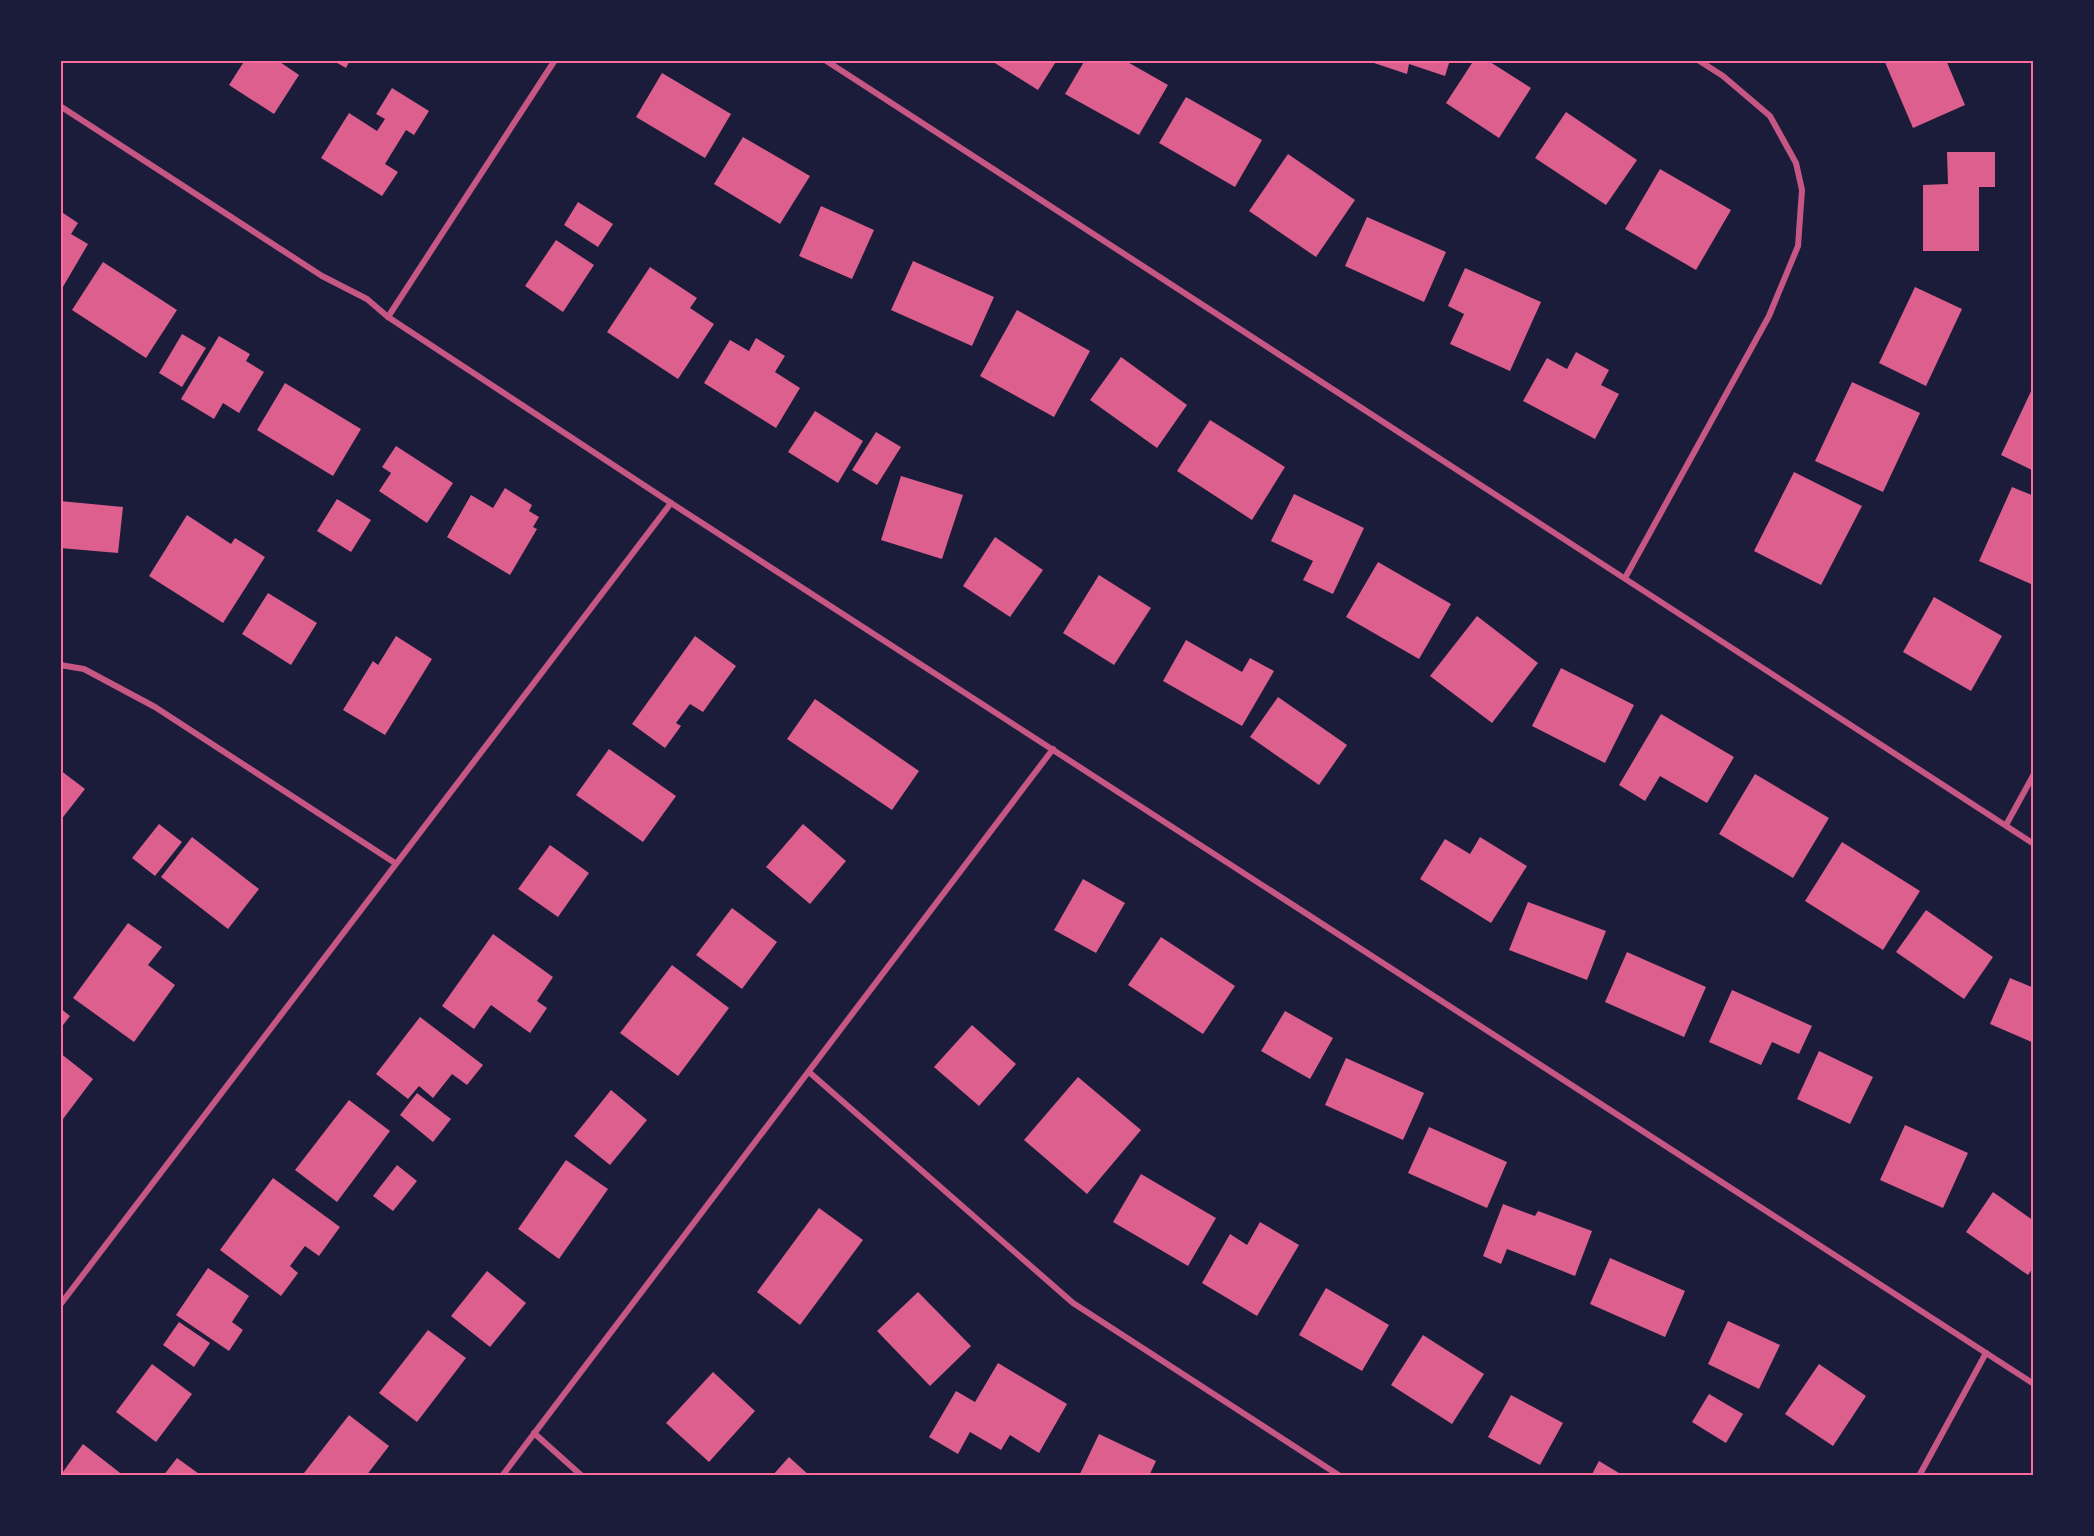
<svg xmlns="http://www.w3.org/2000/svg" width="2094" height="1536" viewBox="0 0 2094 1536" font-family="Raleway,sans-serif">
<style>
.building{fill:#dd5f8e}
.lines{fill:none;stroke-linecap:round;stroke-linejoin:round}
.minor{stroke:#c65784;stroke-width:6}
.neatline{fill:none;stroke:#ff6b9d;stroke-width:2}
</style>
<rect width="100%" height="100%" fill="#1b1b3a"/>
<g class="building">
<polygon points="245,60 277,60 299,75 274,114 229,85"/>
<polygon points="332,60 350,60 346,68"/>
<polygon points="990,60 1057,60 1038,90"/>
<polygon points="1085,60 1124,60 1168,85 1139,135 1065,94"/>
<polygon points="1365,60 1450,60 1445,76 1409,64 1407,74"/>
<polygon points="1474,60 1487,60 1531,88 1499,138 1446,103"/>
<polygon points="1884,60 1946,60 1965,105 1913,128"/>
<polygon points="662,73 731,114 705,158 636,117"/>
<polygon points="392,88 429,111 414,135 406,130 385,164 398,172 382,196 321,158 349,113 377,131 385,119 376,114"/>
<polygon points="1186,97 1262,140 1235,187 1159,143"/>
<polygon points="1566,112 1637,160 1606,205 1535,158"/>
<polygon points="743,137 810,176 780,224 714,184"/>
<polygon points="1947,152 1995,152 1995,187 1979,187 1979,251 1923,251 1923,185 1948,184"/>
<polygon points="1288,154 1355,200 1316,257 1249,211"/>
<polygon points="1660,169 1731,210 1696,270 1625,229"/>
<polygon points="578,202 613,224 598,247 564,225"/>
<polygon points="821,206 874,230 852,279 799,256"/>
<polygon points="63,213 78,223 71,234 88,244 60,292 60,219"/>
<polygon points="1367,217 1446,252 1424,302 1345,266"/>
<polygon points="556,240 594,265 563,312 525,286"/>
<polygon points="913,261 994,297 972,346 891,310"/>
<polygon points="103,262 177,310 146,358 72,310"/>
<polygon points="650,267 697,298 690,308 714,324 678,379 607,332"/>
<polygon points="1465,268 1541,302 1510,371 1450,344 1464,314 1448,306"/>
<polygon points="1915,287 1962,309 1926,386 1879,363"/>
<polygon points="1017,310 1090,351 1054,417 980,376"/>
<polygon points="182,334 206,348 182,387 159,373"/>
<polygon points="219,336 250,354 246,361 264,372 239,413 223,403 214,419 181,399"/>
<polygon points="756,338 785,356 775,372 800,388 776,428 704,383 730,340 749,351"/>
<polygon points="1576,352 1609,370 1601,385 1619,394 1595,439 1523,401 1547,358 1567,369"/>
<polygon points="1121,357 1187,405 1157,448 1090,400"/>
<polygon points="1852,382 1920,413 1883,492 1815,461"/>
<polygon points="285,383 361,429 333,476 257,430"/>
<polygon points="2034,385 2034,471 2001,455"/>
<polygon points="815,411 863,441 838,483 788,452"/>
<polygon points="1210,420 1285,467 1252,520 1177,471"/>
<polygon points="876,432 901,447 877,485 852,470"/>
<polygon points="396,446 453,483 427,523 379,491 391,473 382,467"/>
<polygon points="1794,472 1862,506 1821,585 1754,551"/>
<polygon points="901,476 963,495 942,559 881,540"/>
<polygon points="2012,487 2034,496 2034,577 2031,584 1979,561"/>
<polygon points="505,488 532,505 529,511 539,517 533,527 537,529 510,575 447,537 471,495 493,508"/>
<polygon points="1294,494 1364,528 1333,594 1303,580 1313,561 1271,541"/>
<polygon points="337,499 371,520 351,552 317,531"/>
<polygon points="60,501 123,507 118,553 60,548"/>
<polygon points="187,515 231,544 235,538 265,557 223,623 149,576"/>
<polygon points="995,537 1043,570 1010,617 963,586"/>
<polygon points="1378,562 1451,604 1419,659 1346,617"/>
<polygon points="1099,575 1151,608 1114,665 1063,633"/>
<polygon points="268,593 317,623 291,665 242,634"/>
<polygon points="1934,597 2002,636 1971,691 1903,652"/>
<polygon points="1477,616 1538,663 1492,723 1430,676"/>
<polygon points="396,636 432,659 385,735 343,710 373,661 378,665"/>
<polygon points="695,636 736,666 703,712 690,704 676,723 681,726 665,748 632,724"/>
<polygon points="1186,640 1242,672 1250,658 1274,671 1242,726 1163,681"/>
<polygon points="1561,668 1634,705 1605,763 1532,726"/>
<polygon points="1278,697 1347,745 1319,785 1250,737"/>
<polygon points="815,699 919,771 892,810 787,739"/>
<polygon points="1661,714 1734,757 1707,803 1660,776 1645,801 1619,785"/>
<polygon points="609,749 676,796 643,842 576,795"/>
<polygon points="60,770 85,789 60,821"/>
<polygon points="1755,774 1829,818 1793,878 1719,834"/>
<polygon points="159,824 182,842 155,876 132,858"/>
<polygon points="803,824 846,861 810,904 766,867"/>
<polygon points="192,837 259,889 228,929 161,877"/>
<polygon points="1480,837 1527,866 1491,923 1420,879 1445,839 1470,854"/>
<polygon points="1842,842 1920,891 1883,950 1805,901"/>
<polygon points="550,845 589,873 558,917 518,889"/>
<polygon points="1083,879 1125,903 1096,953 1054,930"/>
<polygon points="1528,902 1606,931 1587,980 1509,950"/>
<polygon points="732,908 777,942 742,989 696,955"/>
<polygon points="1926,910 1993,957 1964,999 1896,952"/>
<polygon points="128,923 162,947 148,965 175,985 134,1042 73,998"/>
<polygon points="493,934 553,977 537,1001 547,1008 530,1033 491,1005 474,1029 442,1006"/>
<polygon points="1161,937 1235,986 1203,1034 1128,985"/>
<polygon points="1627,952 1706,987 1684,1037 1605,1002"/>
<polygon points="672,965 729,1008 678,1076 620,1033"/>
<polygon points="2010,978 2034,988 2034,1043 1990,1024"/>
<polygon points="1732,990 1812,1026 1799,1054 1772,1042 1761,1065 1709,1042"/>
<polygon points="60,1008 70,1016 60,1029"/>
<polygon points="1285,1011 1333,1038 1310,1079 1261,1051"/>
<polygon points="420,1017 483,1065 467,1085 452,1074 433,1098 419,1086 408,1099 376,1074"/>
<polygon points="972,1025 1016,1064 979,1106 934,1067"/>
<polygon points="1819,1051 1873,1077 1850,1124 1797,1099"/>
<polygon points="60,1053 93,1079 60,1123"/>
<polygon points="1346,1058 1424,1093 1403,1140 1325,1105"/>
<polygon points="1078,1077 1141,1130 1087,1194 1024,1140"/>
<polygon points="611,1090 647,1120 610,1165 574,1136"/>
<polygon points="417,1093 451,1119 433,1142 400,1115"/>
<polygon points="349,1100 390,1131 337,1202 295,1170"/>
<polygon points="1905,1125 1968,1153 1943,1208 1880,1180"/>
<polygon points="1429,1127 1507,1162 1487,1208 1408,1173"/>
<polygon points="566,1160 608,1189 559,1259 518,1229"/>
<polygon points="397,1165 417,1181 393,1211 373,1196"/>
<polygon points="1141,1174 1216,1218 1188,1266 1113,1222"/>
<polygon points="273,1178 340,1227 319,1256 305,1246 290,1266 298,1273 281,1296 220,1250"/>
<polygon points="1993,1192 2034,1221 2034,1266 2028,1275 1966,1232"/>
<polygon points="1503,1204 1535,1216 1538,1211 1592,1231 1575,1276 1507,1249 1501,1264 1483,1256"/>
<polygon points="819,1208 863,1240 800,1325 757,1292"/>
<polygon points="1260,1222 1299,1245 1257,1316 1202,1283 1230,1234 1247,1245"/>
<polygon points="1610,1258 1685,1291 1665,1337 1590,1304"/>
<polygon points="208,1268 249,1296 232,1322 243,1330 229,1351 176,1315"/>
<polygon points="487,1271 526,1303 490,1347 451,1316"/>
<polygon points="1326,1288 1389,1325 1362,1371 1299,1335"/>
<polygon points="918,1292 971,1346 930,1386 877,1331"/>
<polygon points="1728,1321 1780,1345 1759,1389 1708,1364"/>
<polygon points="179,1322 210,1343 194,1367 163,1345"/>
<polygon points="428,1330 466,1358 417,1422 379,1393"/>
<polygon points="1423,1335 1484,1374 1452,1424 1391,1385"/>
<polygon points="998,1363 1067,1404 1039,1453 1010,1435 1001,1450 970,1432 958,1454 929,1437 956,1391 975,1402"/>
<polygon points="152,1364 192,1394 156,1442 116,1412"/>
<polygon points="1819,1364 1866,1396 1833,1446 1785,1414"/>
<polygon points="713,1372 755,1411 709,1462 666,1423"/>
<polygon points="1709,1394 1743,1414 1726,1443 1692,1422"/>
<polygon points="1511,1395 1563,1423 1540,1465 1488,1437"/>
<polygon points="349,1415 389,1446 366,1476 307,1476 304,1473"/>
<polygon points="1099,1434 1156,1461 1149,1476 1079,1476"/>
<polygon points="83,1444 124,1476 60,1476"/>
<polygon points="789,1457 810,1476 772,1476"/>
<polygon points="177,1458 202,1476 163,1476"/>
<polygon points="1599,1461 1624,1476 1591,1476"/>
</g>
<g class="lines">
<g class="minor">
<polyline points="825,60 2034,844"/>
<polyline points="60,106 322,276 367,299 388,317 671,503 2034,1384"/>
<polyline points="388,317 555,60"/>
<polyline points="1625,578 1769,316 1798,246 1802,190 1796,163 1770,116 1723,76 1698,60"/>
<polyline points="60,665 84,669 155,707 395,863"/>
<polyline points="2006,825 2034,774"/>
<polyline points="809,1072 1073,1303 1340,1476"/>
<polyline points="60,1305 671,503"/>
<polyline points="534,1433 582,1476"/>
<polyline points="502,1476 1053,749"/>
<polyline points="1919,1476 1986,1353"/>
</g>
</g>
<rect width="2094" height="1536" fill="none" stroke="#1b1b3a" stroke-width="123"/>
<rect x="62" y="62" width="1970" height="1412" class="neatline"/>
</svg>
